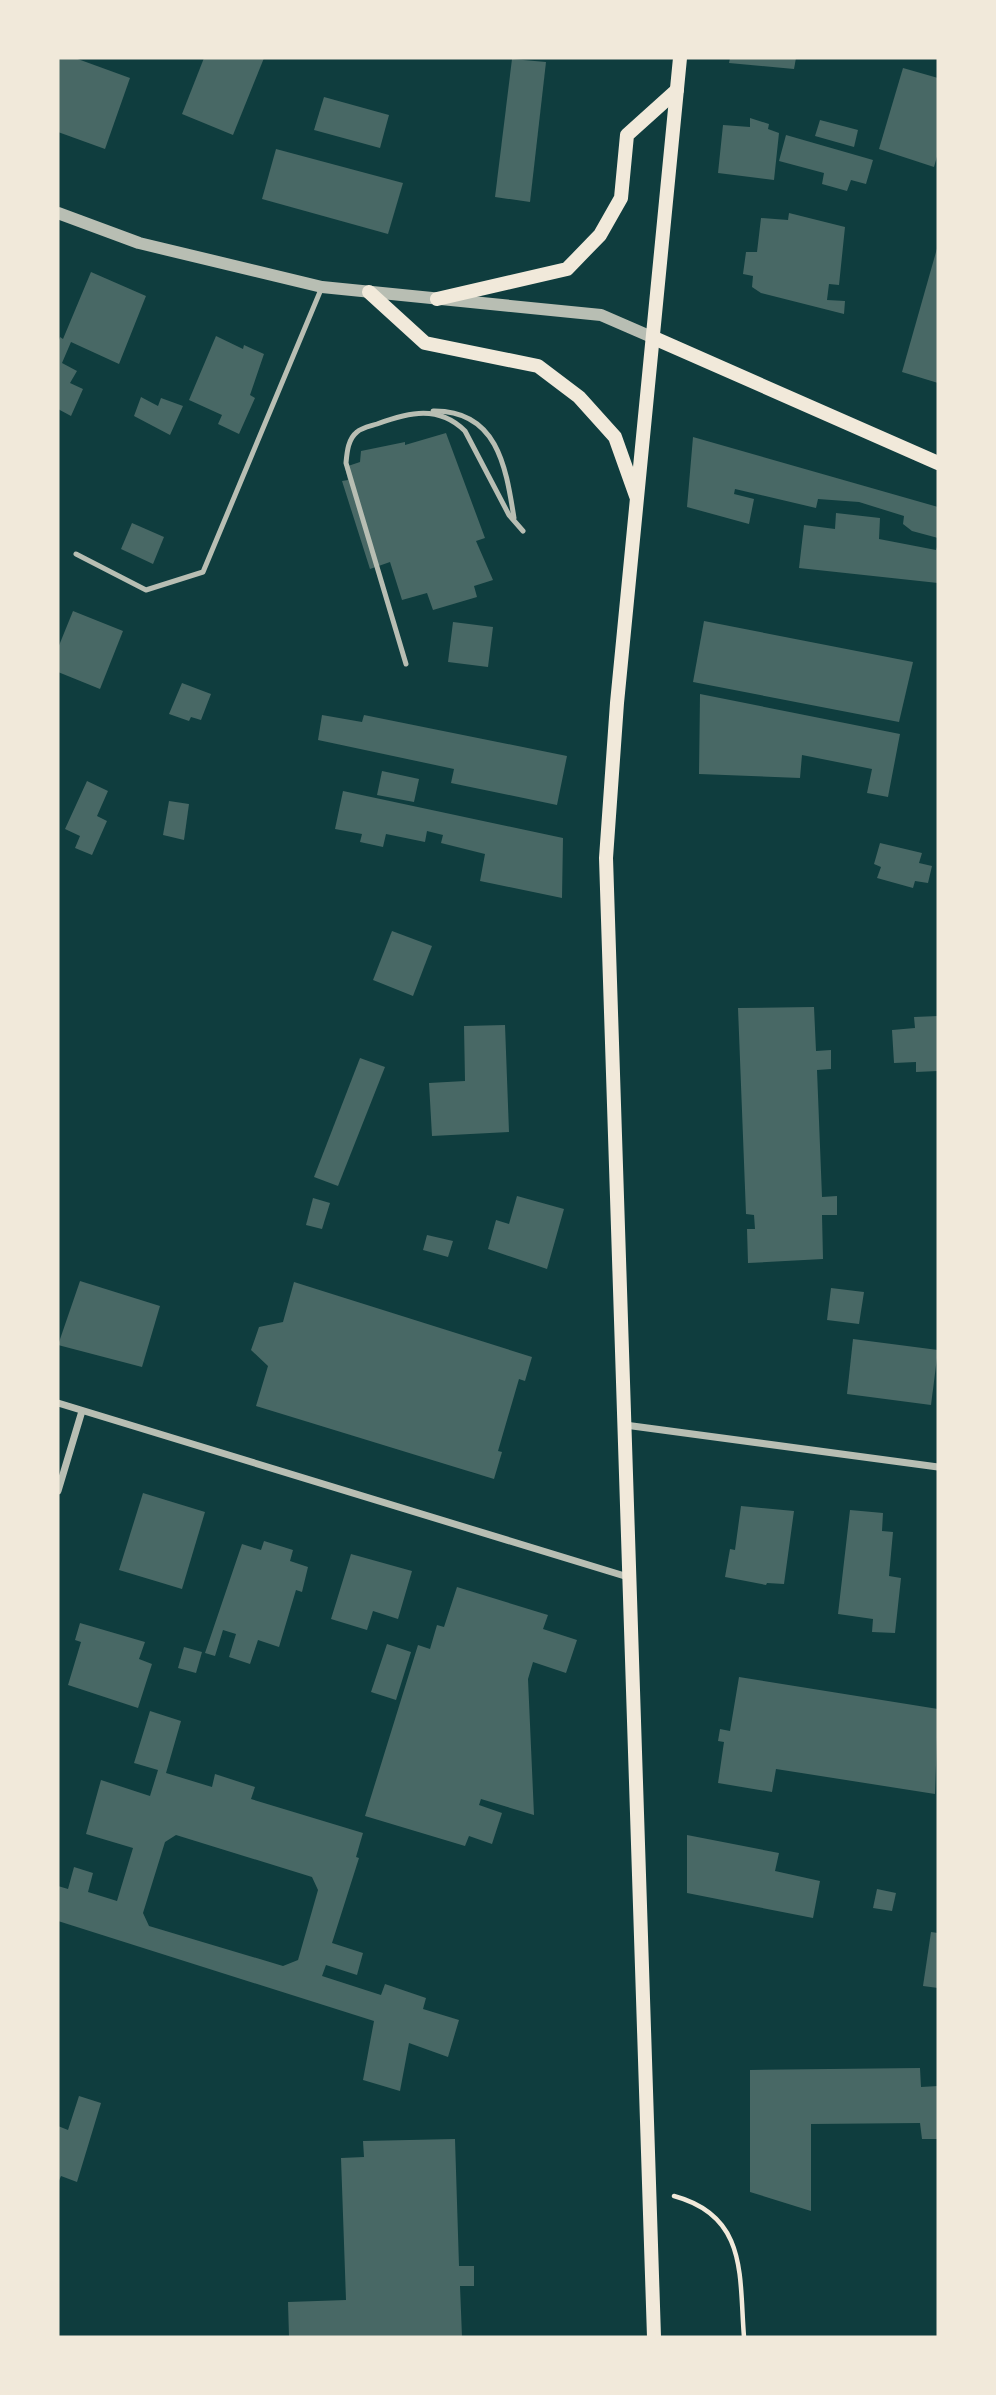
<svg xmlns="http://www.w3.org/2000/svg" width="996" height="2395" viewBox="0 0 996 2395" font-family="'Sofia Sans Condensed',sans-serif">
<style>
.building{fill:#486865;fill-rule:evenodd}
.lines{fill:none;stroke-linecap:round;stroke-linejoin:round}
.path{stroke:#f1e9da;stroke-width:4.5}
.service{stroke:#b8beb3;stroke-width:5}
.minor{stroke:#b8beb3;stroke-width:7}
.tertiary{stroke:#b8beb3;stroke-width:12}
.secondary{stroke:#f1e9da;stroke-width:14}
</style>
<rect width="100%" height="100%" fill="#0f3d3e"/>
<g class="building">
<polygon points="58,58 75,58 130,78 105,149 58,132"/>
<polygon points="204,58 264,58 233,135 182,114"/>
<polygon points="730,58 796,58 794,69 729,63"/>
<polygon points="512,59 546,62 530,202 495,197"/>
<polygon points="903,68 938,78 938,153 934,167 879,149"/>
<polygon points="324,97 389,115 380,148 314,130"/>
<polygon points="750,118 769,124 768,129 779,133 774,180 718,173 723,125 750,127"/>
<polygon points="820,120 858,130 854,147 815,136"/>
<polygon points="786,135 873,160 866,184 851,180 847,191 822,184 824,173 779,161"/>
<polygon points="276,149 403,183 388,234 262,199"/>
<polygon points="789,213 845,227 839,285 829,284 827,300 845,301 844,314 761,293 752,287 753,276 743,274 746,252 757,252 761,218 788,220"/>
<polygon points="938,245 938,383 902,372"/>
<polygon points="91,272 146,296 119,364 71,342 62,363 77,371 70,383 83,389 71,416 58,409 58,343 60,337 63,339"/>
<polygon points="216,336 243,349 244,345 264,354 250,395 255,398 239,434 218,424 222,415 189,400"/>
<polygon points="141,397 158,406 161,398 183,406 170,435 134,416"/>
<polygon points="446,433 485,538 476,541 493,580 474,586 477,597 433,610 427,593 402,600 390,562 370,569 342,481 348,480 345,467 360,462 361,451 405,442 405,445"/>
<polygon points="693,437 938,507 938,538 912,531 903,524 904,516 859,502 818,499 816,508 735,489 734,494 754,499 749,524 687,507"/>
<polygon points="836,513 880,518 879,539 936,550 938,544 938,583 799,568 804,525 835,529"/>
<polygon points="132,523 164,537 153,564 121,549"/>
<polygon points="73,611 123,631 100,689 58,672 58,648"/>
<polygon points="704,621 913,662 899,722 693,682"/>
<polygon points="453,622 493,627 488,667 448,662"/>
<polygon points="182,683 211,694 201,720 191,717 189,721 169,714"/>
<polygon points="700,694 900,734 888,797 867,793 872,769 802,755 800,778 699,774"/>
<polygon points="322,715 362,722 364,715 567,756 557,805 451,783 454,769 318,740"/>
<polygon points="382,771 419,779 414,802 377,795"/>
<polygon points="87,781 108,791 97,816 107,821 92,855 75,848 80,836 65,829"/>
<polygon points="343,791 563,838 562,898 480,881 485,854 441,843 443,835 427,831 425,842 386,834 383,847 360,842 362,834 335,829"/>
<polygon points="169,801 189,804 184,840 163,835"/>
<polygon points="880,843 922,853 919,863 932,866 928,883 915,881 913,888 877,878 881,867 874,864"/>
<polygon points="392,931 432,946 413,996 373,980"/>
<polygon points="814,1007 816,1051 831,1050 831,1069 817,1070 822,1197 837,1196 837,1215 822,1215 823,1259 748,1263 747,1229 755,1229 754,1215 746,1214 738,1008"/>
<polygon points="938,1016 938,1071 916,1072 916,1062 894,1063 892,1030 915,1028 914,1017"/>
<polygon points="505,1025 509,1132 432,1136 429,1083 465,1081 464,1026"/>
<polygon points="360,1058 385,1067 338,1186 314,1177"/>
<polygon points="517,1196 564,1209 547,1269 488,1249 496,1220 509,1224"/>
<polygon points="313,1198 330,1203 322,1229 306,1225"/>
<polygon points="427,1235 453,1241 448,1257 423,1250"/>
<polygon points="80,1281 160,1306 142,1367 58,1345"/>
<polygon points="294,1282 532,1357 525,1381 519,1379 498,1451 502,1452 494,1479 256,1406 268,1366 251,1350 259,1327 283,1322"/>
<polygon points="831,1288 864,1292 859,1324 827,1320"/>
<polygon points="853,1339 938,1350 931,1405 847,1394"/>
<polygon points="143,1493 205,1512 182,1589 119,1570"/>
<polygon points="741,1506 794,1511 784,1584 767,1583 766,1585 725,1577 730,1549 735,1550"/>
<polygon points="850,1510 883,1513 882,1531 893,1532 889,1576 901,1578 895,1633 872,1632 873,1619 838,1614"/>
<polygon points="264,1541 293,1550 290,1561 308,1567 302,1592 296,1590 279,1647 258,1640 250,1664 229,1657 236,1634 223,1630 215,1656 205,1653 242,1544 261,1550"/>
<polygon points="351,1554 412,1571 398,1619 373,1611 367,1630 331,1619"/>
<polygon points="457,1587 548,1615 543,1629 577,1640 566,1673 533,1662 528,1679 534,1815 481,1799 479,1805 502,1813 492,1844 469,1836 465,1846 365,1816 418,1645 430,1649 437,1625 444,1627"/>
<polygon points="80,1623 145,1642 139,1659 152,1664 138,1708 68,1685 81,1642 75,1640"/>
<polygon points="387,1644 411,1652 396,1700 371,1692"/>
<polygon points="184,1647 202,1652 196,1673 178,1668"/>
<polygon points="739,1677 938,1709 935,1794 776,1769 772,1792 718,1783 724,1742 718,1741 720,1729 730,1731"/>
<path d="M150,1711L181,1721L166,1773L212,1787L215,1774L255,1787L251,1799L363,1833L356,1857L359,1858L332,1943L363,1953L357,1975L326,1965L322,1976L381,1995L385,1984L426,1998L423,2009L459,2020L448,2057L409,2043L400,2091L363,2080L374,2021L58,1921V1886L68,1889L74,1867L93,1873L88,1892L117,1901L133,1848L86,1834L101,1780L150,1796L158,1770L134,1763ZM176,1835L312,1877L318,1890L298,1960L283,1966L149,1926L143,1913L165,1842Z"/>
<polygon points="687,1835 779,1853 775,1871 820,1881 813,1918 687,1893"/>
<polygon points="877,1889 896,1893 892,1911 873,1908"/>
<polygon points="931,1932 938,1933 938,1988 923,1986"/>
<polygon points="920,2068 921,2087 938,2086 938,2139 922,2139 920,2123 811,2124 811,2211 750,2192 750,2070"/>
<polygon points="79,2096 101,2103 77,2182 61,2176 58,2183 58,2126 68,2130"/>
<polygon points="455,2139 459,2266 474,2266 474,2286 460,2286 462,2337 289,2337 288,2302 346,2300 341,2158 364,2157 363,2141"/>
</g>
<g class="lines">
<path class="path" d="M674,2196C748,2216 739,2276 744,2337"/>
<g class="service">
<path d="M433,411C498,410 506,468 514,518"/>
<polyline points="76,554 146,590 203,572 322,287"/>
<path d="M406,664L346,463C347,452 348,439 357,432C361,428 371,426 377,424C409,412 439,405 465,431L509,515L523,531"/>
</g>
<g class="minor">
<polyline points="58,1403 628,1577"/>
<polyline points="625,1425 938,1467"/>
<polyline points="58,1491 82,1411"/>
</g>
<polyline class="tertiary" points="58,213 139,243 322,287 601,315 654,338"/>
<g class="secondary">
<polyline points="369,292 425,343 538,366 579,397 615,437 636,496"/>
<polyline points="437,299 567,269 600,235 621,198 627,135 677,90"/>
<polyline points="654,338 938,463"/>
<polyline points="654,2337 606,858 617,703 680,58"/>
</g>
</g>
<rect width="996" height="2395" fill="none" stroke="#f1e9da" stroke-width="119"/>
</svg>
